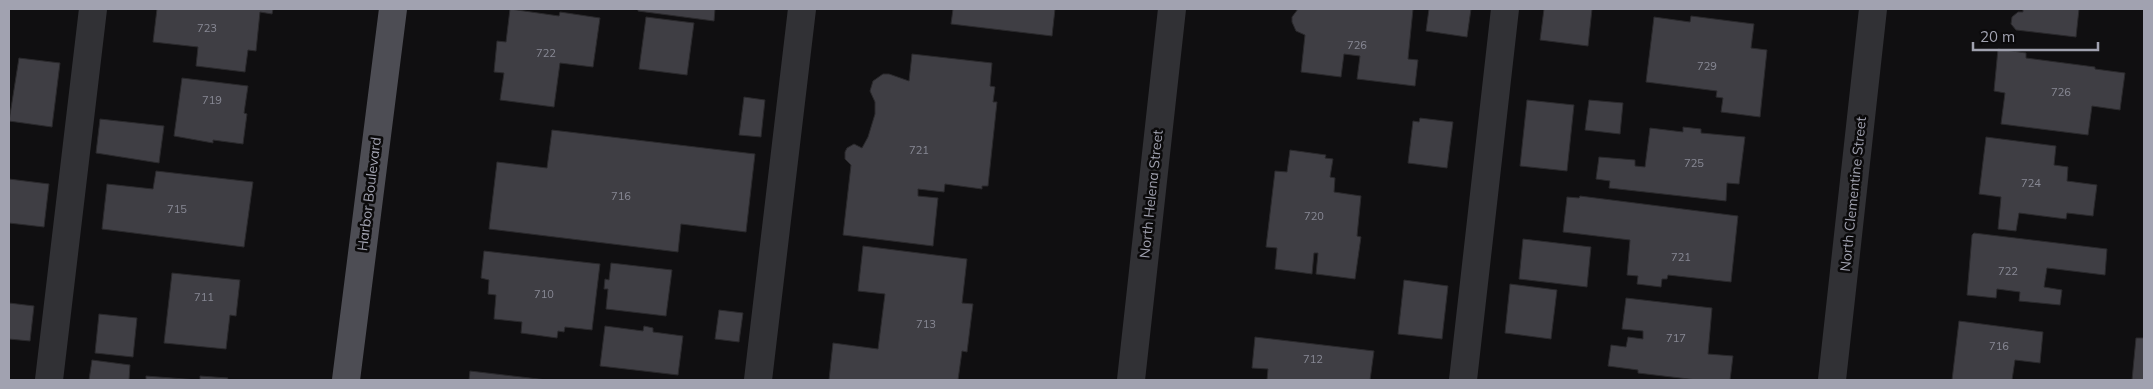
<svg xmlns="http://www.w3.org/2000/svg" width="2153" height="389" viewBox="0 0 2153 389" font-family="Mulish,sans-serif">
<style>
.building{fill:#3f3e44;stroke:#2a292c}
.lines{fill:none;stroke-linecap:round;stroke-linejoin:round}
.minor{stroke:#313135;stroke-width:28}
.major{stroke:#4d4d54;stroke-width:28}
.labels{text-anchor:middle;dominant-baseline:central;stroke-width:5;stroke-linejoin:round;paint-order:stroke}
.number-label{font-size:11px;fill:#888995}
.street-label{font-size:14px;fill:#a1a2b0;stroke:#0b0a0b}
</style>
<rect width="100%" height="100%" fill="#100f11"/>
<g class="building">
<polygon points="157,9 273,9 272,14 260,12 256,51 248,50 245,72 196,66 198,47 153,42"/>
<polygon points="510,9 559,16 560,12 600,18 593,67 560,63 554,107 500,100 504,73 494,72 497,41 506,42"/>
<polygon points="638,9 715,9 714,21 638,11"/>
<polygon points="953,9 1055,9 1052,36 951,24"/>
<polygon points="1298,9 1413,9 1408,59 1418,60 1415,86 1357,79 1360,56 1344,54 1341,77 1301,72 1305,35 1296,31 1292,22 1292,17"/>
<polygon points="1429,9 1471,9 1467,37 1426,31"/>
<polygon points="1544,9 1592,9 1588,46 1540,40"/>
<polygon points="2023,9 2079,9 2076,37 2016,30 2011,24 2012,17 2018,12 2023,12"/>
<polygon points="1691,16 1754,24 1751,48 1767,50 1760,117 1721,112 1723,98 1716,97 1717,91 1646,82 1654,17 1690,22"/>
<polygon points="646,17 694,23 687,75 639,69"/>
<polygon points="1998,49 2026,53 2026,58 2095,67 2095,69 2125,73 2120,110 2092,106 2088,135 2001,124 2005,93 1994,91"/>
<polygon points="912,54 992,63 990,86 995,87 993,102 997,102 988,186 982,186 982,189 945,184 944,192 918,189 918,196 938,198 933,246 843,235 851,165 845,159 845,152 847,148 854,144 862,148 868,137 875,114 875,102 870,91 873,81 883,74 889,74 909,81"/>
<polygon points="19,58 60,63 52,127 9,121"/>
<polygon points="182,78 248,86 244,113 247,114 243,144 213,140 213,143 174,136"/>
<polygon points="744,97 765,100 761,137 739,135"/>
<polygon points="1527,100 1574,105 1567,171 1520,166"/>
<polygon points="1589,100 1623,103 1620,134 1585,130"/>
<polygon points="1420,118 1453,122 1447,168 1408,163 1413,121 1419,122"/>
<polygon points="100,119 164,126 159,163 96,153"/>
<polygon points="1683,127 1701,129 1701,133 1745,137 1739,184 1727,183 1726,201 1609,188 1610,181 1596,179 1599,157 1635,160 1635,166 1645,167 1650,128 1683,132"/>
<polygon points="552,130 755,154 746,232 681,224 678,252 489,229 497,162 547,168"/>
<polygon points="1986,137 2056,146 2054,165 2068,167 2067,181 2097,185 2093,216 2067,213 2066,219 2019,213 2016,231 1998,229 2001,197 1979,194"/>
<polygon points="1290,150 1326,155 1325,158 1333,159 1330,177 1335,178 1334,192 1361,196 1357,236 1361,237 1355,279 1316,274 1318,253 1314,253 1312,274 1275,269 1277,248 1266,247 1275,171 1287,172"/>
<polygon points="156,171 253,182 244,247 102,229 107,184 153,189"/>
<polygon points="9,179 49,184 44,227 9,223"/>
<polygon points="1580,196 1738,216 1731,282 1668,275 1667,279 1662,279 1661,287 1637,284 1638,276 1627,275 1630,240 1563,232 1567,197 1579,198"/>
<polygon points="1974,233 2107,249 2105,275 2047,268 2044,287 2062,290 2060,305 2019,301 2020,292 1997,289 1996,298 1967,295 1972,235"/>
<polygon points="1523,239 1591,247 1587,287 1519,279"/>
<polygon points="863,246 967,259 962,303 973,304 967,352 962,351 958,380 829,380 833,343 878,349 885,294 858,291"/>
<polygon points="484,251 600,264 592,330 565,327 564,332 558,331 557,338 521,333 522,322 494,319 496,295 488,294 489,280 481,278"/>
<polygon points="611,263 672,270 666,316 606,309 608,289 604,289 605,279 609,280"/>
<polygon points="172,273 240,280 236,316 230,315 226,349 164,343"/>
<polygon points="1404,280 1448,286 1442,339 1398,334"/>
<polygon points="1510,284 1557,290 1551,339 1505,333"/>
<polygon points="1626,298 1712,308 1708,354 1733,356 1730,380 1697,380 1638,373 1638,370 1608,366 1611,345 1626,347 1628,337 1643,339 1643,331 1622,329"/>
<polygon points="9,303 34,306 30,341 9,339"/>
<polygon points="719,310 743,313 739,342 715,339"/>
<polygon points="99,314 137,318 133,357 95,353"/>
<polygon points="1959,321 2043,332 2040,363 2015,360 2012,380 1952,380"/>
<polygon points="605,326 643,331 644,326 653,328 653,332 683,336 678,375 600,366"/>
<polygon points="1255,337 1374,351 1370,380 1267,380 1268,369 1252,368"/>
<polygon points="2136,338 2144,338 2144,380 2132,380"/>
<polygon points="92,360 130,365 129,380 89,380"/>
<polygon points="470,371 547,380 469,380"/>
<polygon points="146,376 198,380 146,380"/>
<polygon points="200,376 228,378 227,380 200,380"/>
</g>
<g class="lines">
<g class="minor">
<polyline points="49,380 93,9"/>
<polyline points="758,380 802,9"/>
<polyline points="1131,380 1172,9"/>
<polyline points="1463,380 1505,9"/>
<polyline points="1832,380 1873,9"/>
</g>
<polyline class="major" points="346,380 393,9"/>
</g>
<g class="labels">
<g class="number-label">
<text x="207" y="28">723</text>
<text x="1357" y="45">726</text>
<text x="546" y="53">722</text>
<text x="1707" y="66">729</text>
<text x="2061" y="92">726</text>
<text x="212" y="100">719</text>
<text x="919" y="150">721</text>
<text x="1694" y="163">725</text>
<text x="2031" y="183">724</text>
<text x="621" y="196">716</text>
<text x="177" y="209">715</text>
<text x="1314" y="216">720</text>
<text x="1681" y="257">721</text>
<text x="2008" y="271">722</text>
<text x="544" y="294">710</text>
<text x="204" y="297">711</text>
<text x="926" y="324">713</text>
<text x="1676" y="338">717</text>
<text x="1999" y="346">716</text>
<text x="1313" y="359">712</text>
</g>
<g class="street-label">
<text transform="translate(369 194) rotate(-83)">Harbor Boulevard</text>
<text transform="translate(1151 194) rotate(-84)">North Helena Street</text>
<text transform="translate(1853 194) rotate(-84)">North Clementine Street</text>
</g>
</g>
<rect width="2153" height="389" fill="none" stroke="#a1a2b0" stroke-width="20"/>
<path d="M1973 42v8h125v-8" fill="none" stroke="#a1a2b0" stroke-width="2.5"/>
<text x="1980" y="42" font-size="15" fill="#a1a2b0" stroke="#0b0a0b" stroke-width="4" paint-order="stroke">20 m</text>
</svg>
